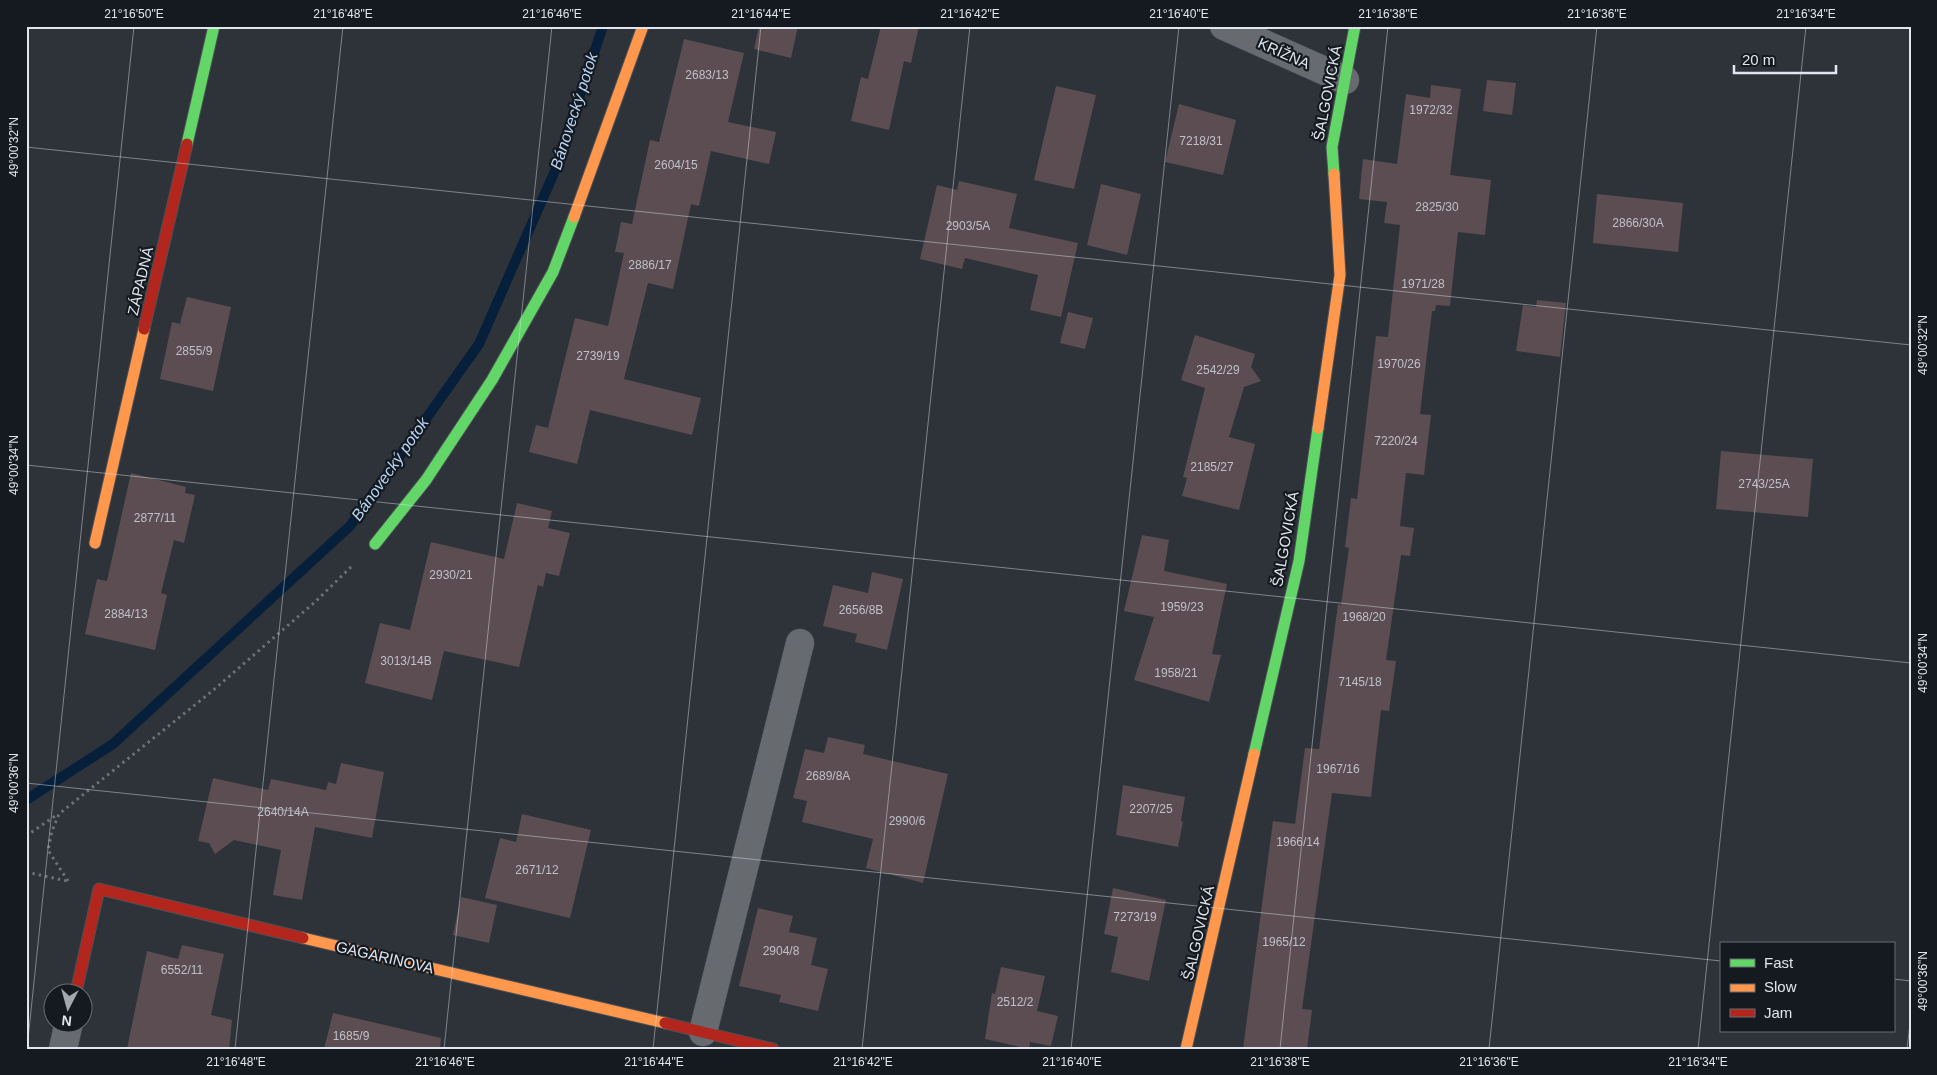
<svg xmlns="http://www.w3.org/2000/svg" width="1937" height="1075" viewBox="0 0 1937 1075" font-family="Arial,sans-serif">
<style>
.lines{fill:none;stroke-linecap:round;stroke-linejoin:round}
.stream{stroke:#061f3b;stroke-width:10}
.building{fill:#5b4d51}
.street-casing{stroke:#4c5056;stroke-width:29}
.fast-casing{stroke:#4c5056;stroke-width:13}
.slow-casing{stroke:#4c5056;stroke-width:13}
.jam-casing{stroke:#4c5056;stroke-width:13}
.path{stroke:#6d7176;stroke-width:3;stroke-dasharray:2.5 4;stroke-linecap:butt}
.street{stroke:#676b70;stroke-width:28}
.fast{stroke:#63d668;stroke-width:11}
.slow{stroke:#ff974d;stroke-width:11}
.jam{stroke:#b3261e;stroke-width:11}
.ticks{fill:none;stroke:#e0e6ef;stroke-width:1;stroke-opacity:0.45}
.labels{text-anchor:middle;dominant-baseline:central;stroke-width:4.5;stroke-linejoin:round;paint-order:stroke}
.number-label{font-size:12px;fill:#bfc0c8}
.street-label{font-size:15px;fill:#e0e6ef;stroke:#151a20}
.water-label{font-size:16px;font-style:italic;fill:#b9d6f8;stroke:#151a20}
.neatline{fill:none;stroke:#e0e6ef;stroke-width:2}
.ticks-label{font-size:12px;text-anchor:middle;fill:#e0e6ef}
</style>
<rect width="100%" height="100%" fill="#2e333a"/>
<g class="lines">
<polyline class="stream" points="26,800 113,744 350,526 479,344 554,173 603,26"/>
</g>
<g class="building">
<polygon points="759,26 798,26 791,58 754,49"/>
<polygon points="881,26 919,26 911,63 904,61 889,130 851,121 861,77 868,79"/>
<polygon points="684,39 744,53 728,122 776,132 769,164 711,151 699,206 691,204 673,289 648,283 624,379 701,398 692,435 590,410 577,464 529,452 536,425 548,428 575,318 608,326 624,253 615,252 621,222 632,224 650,140 659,142"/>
<polygon points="1487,80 1516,83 1512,115 1483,111"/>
<polygon points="1431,85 1461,89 1450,175 1491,180 1485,235 1458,232 1450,306 1436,305 1435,311 1432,311 1420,414 1431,415 1424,475 1406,473 1400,526 1414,528 1410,556 1401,555 1386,660 1396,661 1389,711 1381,710 1371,797 1332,793 1302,1009 1312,1010 1307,1049 1243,1049 1273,821 1295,824 1305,748 1319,749 1338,604 1341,605 1349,548 1345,547 1351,498 1357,499 1376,336 1388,337 1400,225 1384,223 1387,202 1359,199 1363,159 1397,164 1406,94 1430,98"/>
<polygon points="1056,86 1096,95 1074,189 1034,180"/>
<polygon points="1179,104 1236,120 1223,175 1165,162"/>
<polygon points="959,181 1017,194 1009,228 1078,243 1061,317 1030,310 1038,275 965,258 962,269 920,259 937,185 957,190"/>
<polygon points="1101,184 1141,194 1127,255 1087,245"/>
<polygon points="1597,194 1683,203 1678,252 1593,243"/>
<polygon points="187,297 231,307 213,391 160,379 172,322 180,324"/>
<polygon points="1537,300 1566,303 1560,357 1516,351 1523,305 1536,307"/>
<polygon points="1068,312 1093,318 1085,349 1060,343"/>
<polygon points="1195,335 1255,354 1251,367 1261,381 1244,387 1229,437 1255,444 1239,510 1182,496 1187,478 1183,477 1205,388 1181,380"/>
<polygon points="1721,451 1813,459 1808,517 1716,509"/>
<polygon points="131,473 186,487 185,493 195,495 184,543 174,540 161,593 167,595 155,650 85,634 97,579 107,581"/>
<polygon points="517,503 552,511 548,528 570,533 559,576 546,573 543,587 538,585 519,667 444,651 432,700 365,683 380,623 410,630 431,542 504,559"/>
<polygon points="1142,535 1169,540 1164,571 1227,584 1212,654 1221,655 1209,702 1134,680 1154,617 1124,611"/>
<polygon points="872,572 903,579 887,650 855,642 857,634 823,626 833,585 868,593"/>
<polygon points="828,737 865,745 863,754 948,774 923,883 866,868 873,839 802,822 807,801 793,798 805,749 824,753"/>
<polygon points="341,763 384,772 372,838 315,827 302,900 273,895 281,850 234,840 215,854 209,843 198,841 213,778 268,790 271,779 326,790 328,782 336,784"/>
<polygon points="1123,785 1185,797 1181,821 1183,822 1178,847 1116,835"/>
<polygon points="522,814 591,830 570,918 485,898 500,838 516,842"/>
<polygon points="1113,888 1166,900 1149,981 1111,972 1118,937 1104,934"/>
<polygon points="461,897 497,905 489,943 453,935"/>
<polygon points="758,908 793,916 789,932 817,938 811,965 828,969 818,1011 779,1002 781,995 739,986"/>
<polygon points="182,945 224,954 211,1015 232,1020 229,1049 127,1049 147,951 178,959"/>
<polygon points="1001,967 1045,976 1037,1011 1058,1016 1051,1046 1030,1042 1029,1049 985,1039 992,993 995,994"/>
<polygon points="333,1013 441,1038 440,1049 324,1049"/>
</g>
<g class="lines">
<g class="street-casing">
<g id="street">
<polyline points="1224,26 1345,80"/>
<polyline points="703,1032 800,643"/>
<polyline points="63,1049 69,1022"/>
</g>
</g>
<g class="fast-casing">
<g id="fast">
<polyline points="187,144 214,26"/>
<polyline points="1334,174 1332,147 1355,26"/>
<polyline points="375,544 426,480 492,380 553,272 574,217"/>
<polyline points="1254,754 1299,561 1318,428"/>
</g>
</g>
<g class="slow-casing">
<g id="slow">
<polyline points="574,217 643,26"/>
<polyline points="1318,428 1340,275 1334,174"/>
<polyline points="95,543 144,329"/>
<polyline points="303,938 665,1023"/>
<polyline points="1186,1049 1254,754"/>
</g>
</g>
<g class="jam-casing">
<g id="jam">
<polyline points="144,329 187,144"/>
<polyline points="76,992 99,889 303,938"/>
<polyline points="665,1023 773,1049"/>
</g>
</g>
<g class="path">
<polyline points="26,836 58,814"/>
<polyline points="26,872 67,881"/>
<polyline points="68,881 48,850 52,831 59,814 211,692 315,602 353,565"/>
</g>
<use href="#street" class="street"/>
<use href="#fast" class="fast"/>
<use href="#slow" class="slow"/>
<use href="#jam" class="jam"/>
</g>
<path class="ticks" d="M1897,26L1911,28M26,147L1911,345M26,465L1911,663M26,783L1721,961M1893,979L1911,981M27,1049L134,26M235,1049L343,26M444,1049L552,26M653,1049L761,26M862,1049L970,26M1071,1049L1179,26M1280,1049L1388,26M1489,1049L1597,26M1698,1049L1806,26M1907,1049L1911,1016"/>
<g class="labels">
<g class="number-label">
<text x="707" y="75">2683/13</text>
<text x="1431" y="110">1972/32</text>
<text x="1201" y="141">7218/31</text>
<text x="676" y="165">2604/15</text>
<text x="1437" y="207">2825/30</text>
<text x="1638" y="223">2866/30A</text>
<text x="968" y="226">2903/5A</text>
<text x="650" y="265">2886/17</text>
<text x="1423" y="284">1971/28</text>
<text x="194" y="351">2855/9</text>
<text x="598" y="356">2739/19</text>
<text x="1399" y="364">1970/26</text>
<text x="1218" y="370">2542/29</text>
<text x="1396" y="441">7220/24</text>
<text x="1212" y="467">2185/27</text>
<text x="1764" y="484">2743/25A</text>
<text x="155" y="518">2877/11</text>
<text x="451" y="575">2930/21</text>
<text x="1182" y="607">1959/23</text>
<text x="861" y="610">2656/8B</text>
<text x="126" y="614">2884/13</text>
<text x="1364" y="617">1968/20</text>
<text x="406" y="661">3013/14B</text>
<text x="1176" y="673">1958/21</text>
<text x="1360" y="682">7145/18</text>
<text x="1338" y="769">1967/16</text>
<text x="828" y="776">2689/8A</text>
<text x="1151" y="809">2207/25</text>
<text x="283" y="812">2640/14A</text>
<text x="907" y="821">2990/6</text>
<text x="1298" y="842">1966/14</text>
<text x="537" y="870">2671/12</text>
<text x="1135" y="917">7273/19</text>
<text x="1284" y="942">1965/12</text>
<text x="781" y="951">2904/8</text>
<text x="182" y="970">6552/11</text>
<text x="1015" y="1002">2512/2</text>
<text x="351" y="1036">1685/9</text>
</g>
<g class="street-label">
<text transform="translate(1284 53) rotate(24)">KRÍŽNA</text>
<text transform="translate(1327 93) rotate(-79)">ŠALGOVICKÁ</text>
<text transform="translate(140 281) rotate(-77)">ZÁPADNÁ</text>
<text transform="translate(1285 539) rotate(-80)">ŠALGOVICKÁ</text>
<text transform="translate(1198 933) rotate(-77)">ŠALGOVICKÁ</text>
<text transform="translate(385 957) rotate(13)">GAGARINOVA</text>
</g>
<g class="water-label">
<text transform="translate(574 111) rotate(-72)">Bánovecký potok</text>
<text transform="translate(390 469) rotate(-55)">Bánovecký potok</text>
</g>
</g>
<rect width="1937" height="1075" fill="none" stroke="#151a20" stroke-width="55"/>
<rect x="1720" y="942" width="175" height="90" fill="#151a20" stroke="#666c73"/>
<rect x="1730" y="959" width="25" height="8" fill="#63d668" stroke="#666c73"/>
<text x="1764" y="968" font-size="15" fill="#e0e6ef">Fast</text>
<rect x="1730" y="984" width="25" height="8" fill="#ff974d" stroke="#666c73"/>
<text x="1764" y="992" font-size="15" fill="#e0e6ef">Slow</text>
<rect x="1730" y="1009" width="25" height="8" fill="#b3261e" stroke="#666c73"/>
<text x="1764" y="1018" font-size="15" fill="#e0e6ef">Jam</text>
<g transform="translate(68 1008) rotate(186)"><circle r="24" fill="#151a20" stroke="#666c73"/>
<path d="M0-4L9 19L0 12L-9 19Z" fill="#a2a7b0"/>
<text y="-8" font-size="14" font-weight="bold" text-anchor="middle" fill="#e0e6ef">N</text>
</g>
<path d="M1734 65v8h102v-8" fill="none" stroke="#e0e6ef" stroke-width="2.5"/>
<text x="1742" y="65" font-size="15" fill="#e0e6ef" stroke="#151a20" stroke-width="4" paint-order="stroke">20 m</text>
<rect x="28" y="28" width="1882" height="1020" class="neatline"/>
<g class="ticks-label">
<text x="134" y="18">21°16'50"E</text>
<text x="343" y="18">21°16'48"E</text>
<text x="552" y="18">21°16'46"E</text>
<text x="761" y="18">21°16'44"E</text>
<text x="970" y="18">21°16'42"E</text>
<text x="1179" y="18">21°16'40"E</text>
<text x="1388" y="18">21°16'38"E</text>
<text x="1597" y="18">21°16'36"E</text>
<text x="1806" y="18">21°16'34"E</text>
<text transform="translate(14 147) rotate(-90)" y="4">49°00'32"N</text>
<text transform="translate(1923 345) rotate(-90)" y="4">49°00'32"N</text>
<text transform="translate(14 465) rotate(-90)" y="4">49°00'34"N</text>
<text transform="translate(1923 663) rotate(-90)" y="4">49°00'34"N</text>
<text transform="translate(14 783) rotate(-90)" y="4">49°00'36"N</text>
<text transform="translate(1923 981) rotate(-90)" y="4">49°00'36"N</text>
<text x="236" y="1066">21°16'48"E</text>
<text x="445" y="1066">21°16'46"E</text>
<text x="654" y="1066">21°16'44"E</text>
<text x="863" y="1066">21°16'42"E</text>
<text x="1072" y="1066">21°16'40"E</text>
<text x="1280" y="1066">21°16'38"E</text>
<text x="1489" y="1066">21°16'36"E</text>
<text x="1698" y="1066">21°16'34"E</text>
</g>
</svg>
